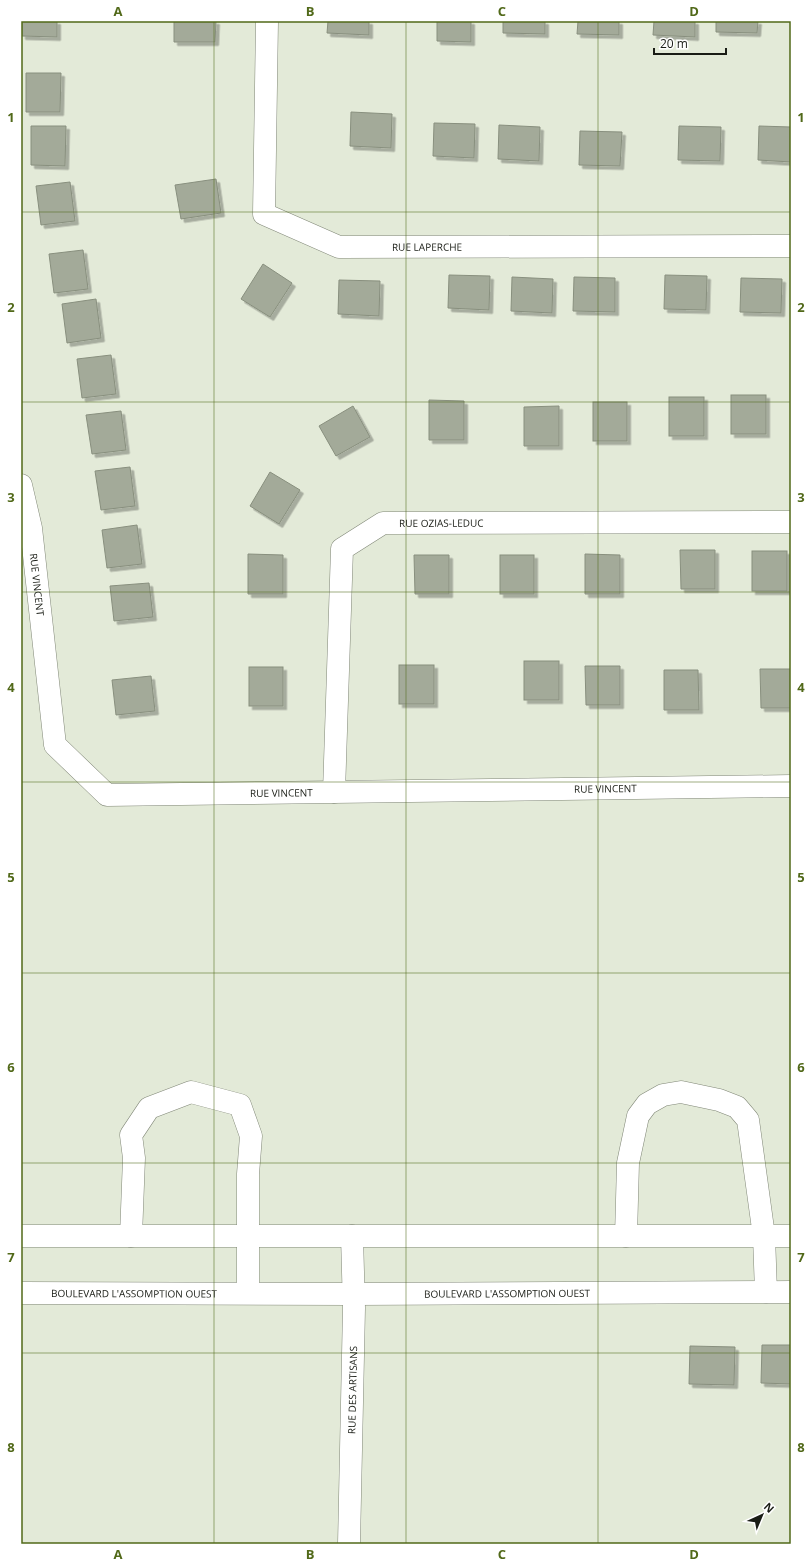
<svg xmlns="http://www.w3.org/2000/svg" width="812" height="1565" viewBox="0 0 812 1565" font-family="'Open Sans',sans-serif">
<style>
.building{fill:#a3aa99;stroke:#888f7e;filter:url(#shadow)}
.lines{fill:none;stroke-linecap:round;stroke-linejoin:round}
.street-casing{stroke:#808777;stroke-width:23}
.secondary-casing{stroke:#808777;stroke-width:23}
.street{stroke:#fff;stroke-width:22}
.secondary{stroke:#fff;stroke-width:22}
.grid{fill:none;stroke:#516919;stroke-width:1;stroke-opacity:0.55}
.labels{text-anchor:middle;dominant-baseline:central;stroke-width:4;stroke-linejoin:round;paint-order:stroke}
.street-label{font-size:10px;fill:#191c15;stroke:#fff}
.neatline{fill:none;stroke:#516919;stroke-width:1.5}
.grid-label{font-size:13px;text-anchor:middle;font-weight:bold;fill:#516919}
</style>
<defs>
<filter id="shadow"><feDropShadow dx="3.5" dy="3.5" stdDeviation="0" flood-color="#0004"/></filter>
</defs>
<rect width="100%" height="100%" fill="#e3ead8"/>
<g class="building">
<polygon points="22,21 57,21 57,37 22,36"/>
<polygon points="174,21 216,21 215,42 174,42"/>
<polygon points="328,21 369,21 369,35 327,33"/>
<polygon points="437,21 471,21 471,42 437,41"/>
<polygon points="503,21 545,21 545,34 503,33"/>
<polygon points="578,21 619,21 619,35 577,34"/>
<polygon points="654,21 695,21 695,37 653,35"/>
<polygon points="716,21 758,21 757,33 716,32"/>
<polygon points="26,73 61,73 60,112 26,112"/>
<polygon points="351,112 392,114 391,148 350,146"/>
<polygon points="434,123 475,124 474,158 433,156"/>
<polygon points="499,125 540,127 539,161 498,159"/>
<polygon points="31,126 66,126 65,166 31,165"/>
<polygon points="679,126 721,127 720,161 678,160"/>
<polygon points="759,126 791,127 791,162 758,160"/>
<polygon points="580,131 622,132 620,166 579,165"/>
<polygon points="216,179 221,213 181,219 175,185"/>
<polygon points="70,182 75,221 41,225 36,186"/>
<polygon points="83,250 88,289 54,293 49,254"/>
<polygon points="263,264 292,283 270,317 241,299"/>
<polygon points="449,275 490,276 489,310 448,308"/>
<polygon points="665,275 707,276 706,310 664,309"/>
<polygon points="512,277 553,279 552,313 511,311"/>
<polygon points="574,277 615,278 615,312 573,311"/>
<polygon points="741,278 782,279 781,313 740,312"/>
<polygon points="339,280 380,281 379,316 338,314"/>
<polygon points="96,299 101,338 67,343 62,304"/>
<polygon points="111,355 116,394 82,398 77,359"/>
<rect x="731" y="395" width="35" height="39"/>
<rect x="669" y="397" width="35" height="39"/>
<polygon points="429,400 464,401 464,440 429,440"/>
<rect x="593" y="402" width="34" height="39"/>
<polygon points="353,406 370,437 336,456 319,426"/>
<polygon points="559,406 559,446 524,446 524,407"/>
<polygon points="121,411 126,450 92,454 86,415"/>
<polygon points="130,467 135,506 101,510 95,471"/>
<polygon points="270,472 300,490 279,524 250,506"/>
<polygon points="137,525 142,564 107,568 102,530"/>
<polygon points="680,550 715,550 715,589 681,589"/>
<rect x="752" y="551" width="35" height="40"/>
<polygon points="248,554 283,555 283,594 248,594"/>
<polygon points="585,554 620,555 620,594 585,594"/>
<polygon points="414,555 449,555 449,594 415,594"/>
<rect x="500" y="555" width="34" height="39"/>
<polygon points="149,583 153,617 114,621 110,586"/>
<rect x="524" y="661" width="35" height="39"/>
<rect x="399" y="665" width="35" height="39"/>
<polygon points="585,666 620,666 620,705 586,705"/>
<rect x="249" y="667" width="34" height="39"/>
<polygon points="760,669 791,669 791,708 761,708"/>
<polygon points="664,670 698,670 699,710 664,710"/>
<polygon points="151,676 155,711 116,715 112,680"/>
<polygon points="762,1345 791,1345 791,1384 761,1383"/>
<polygon points="690,1346 735,1347 734,1385 689,1384"/>
</g>
<g class="lines">
<g class="street-casing">
<g id="street">
<path id="s1" d="M267,21L264,214L339,247L791,246"/>
<path id="s2" d="M21,485L31,528L55,745L107,795L791,786"/>
<path id="s3" d="M334,792L342,549L383,523L791,522"/>
<polyline points="131,1236 134,1158 131,1135 149,1108 191,1092 240,1105 251,1136 248,1174 248,1293"/>
<polyline points="626,1236 628,1163 638,1116 647,1104 663,1095 681,1092 719,1100 737,1107 748,1120 764,1236 766,1292"/>
<path id="s4" d="M349,1544L354,1308L352,1236"/>
</g>
</g>
<g class="secondary-casing">
<g id="secondary">
<polyline points="21,1236 791,1236"/>
<path id="s5" d="M21,1293L354,1294L791,1292"/>
</g>
</g>
<use href="#street" class="street"/>
<use href="#secondary" class="secondary"/>
</g>
<path class="grid" d="M214,21V1544M406,21V1544M598,21V1544M21,212H791M21,402H791M21,592H791M21,782H791M21,973H791M21,1163H791M21,1353H791"/>
<g class="labels">
<g class="street-label">
<text stroke="none"><textPath href="#s1" startOffset="363">RUE LAPERCHE</textPath></text>
<text stroke="none"><textPath href="#s3" startOffset="350">RUE OZIAS-LEDUC</textPath></text>
<text stroke="none"><textPath href="#s2" startOffset="101">RUE VINCENT</textPath></text>
<text stroke="none"><textPath href="#s2" startOffset="833">RUE VINCENT</textPath></text>
<text stroke="none"><textPath href="#s2" startOffset="509">RUE VINCENT</textPath></text>
<text stroke="none"><textPath href="#s5" startOffset="113">BOULEVARD L'ASSOMPTION OUEST</textPath></text>
<text stroke="none"><textPath href="#s5" startOffset="486">BOULEVARD L'ASSOMPTION OUEST</textPath></text>
<text stroke="none"><textPath href="#s4" startOffset="154">RUE DES ARTISANS</textPath></text>
</g>
</g>
<rect width="812" height="1565" fill="none" stroke="#ffffff" stroke-width="44"/>
<g transform="translate(762 1515) rotate(44)" stroke="#ffffff" stroke-width="3" paint-order="stroke">
<path d="M0-3L7 15L0 10L-7 15Z" fill="#191c15"/>
<text y="-6" font-size="11" font-weight="bold" text-anchor="middle" fill="#191c15">N</text>
</g>
<path d="M654 48v6h72v-6" fill="none" stroke="#191c15" stroke-width="2"/>
<text x="660" y="48" font-size="12" fill="#191c15" stroke="#ffffff" stroke-width="3" paint-order="stroke">20 m</text>
<rect x="22" y="22" width="768" height="1521" class="neatline"/>
<g class="grid-label">
<text x="118" y="16">A</text>
<text x="310" y="16">B</text>
<text x="502" y="16">C</text>
<text x="694" y="16">D</text>
<text x="11" y="122">1</text>
<text x="801" y="122">1</text>
<text x="11" y="312">2</text>
<text x="801" y="312">2</text>
<text x="11" y="502">3</text>
<text x="801" y="502">3</text>
<text x="11" y="692">4</text>
<text x="801" y="692">4</text>
<text x="11" y="882">5</text>
<text x="801" y="882">5</text>
<text x="11" y="1072">6</text>
<text x="801" y="1072">6</text>
<text x="11" y="1262">7</text>
<text x="801" y="1262">7</text>
<text x="11" y="1452">8</text>
<text x="801" y="1452">8</text>
<text x="118" y="1559">A</text>
<text x="310" y="1559">B</text>
<text x="502" y="1559">C</text>
<text x="694" y="1559">D</text>
</g>
</svg>
